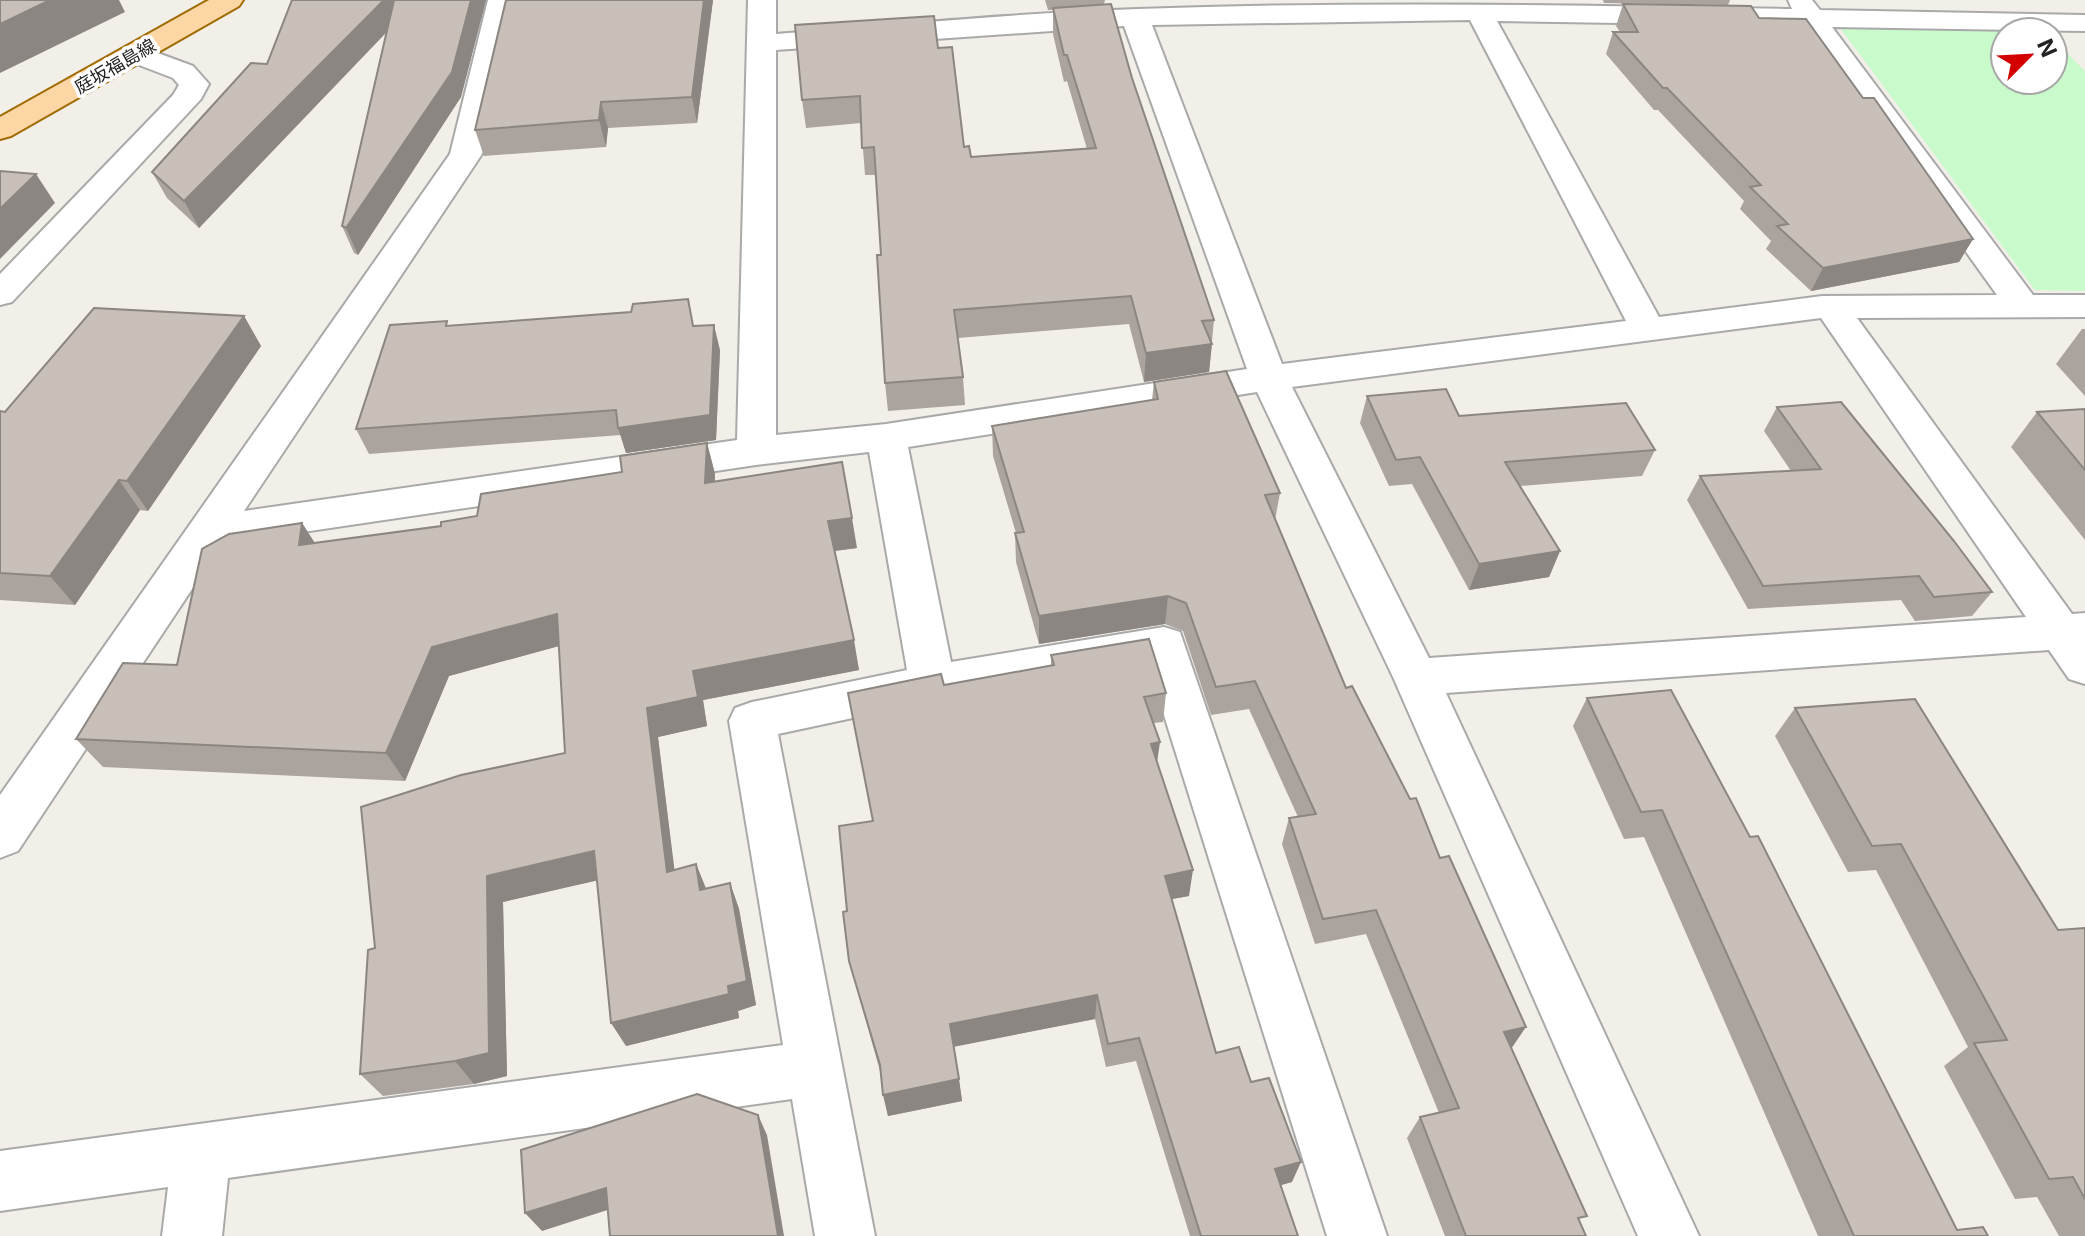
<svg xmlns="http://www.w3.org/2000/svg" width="2085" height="1236" viewBox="0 0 2085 1236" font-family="Inter,'Noto Sans JP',sans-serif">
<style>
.park{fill:#c8facc}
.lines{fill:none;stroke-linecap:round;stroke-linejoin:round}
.minor-casing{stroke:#a9a9a9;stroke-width:4}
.major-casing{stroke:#a06b00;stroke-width:4}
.minor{fill:#fff;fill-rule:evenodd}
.major{fill:#fcd6a4;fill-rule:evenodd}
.wall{fill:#aba49e}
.shaded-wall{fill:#8b8681}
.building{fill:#c7bfb8;stroke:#8b8681;stroke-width:2}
.labels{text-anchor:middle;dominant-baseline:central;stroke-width:7;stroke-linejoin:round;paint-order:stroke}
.far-street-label{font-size:18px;fill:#222;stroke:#fff}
</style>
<rect width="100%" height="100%" fill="#f2efe9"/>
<polygon class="park" points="1841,29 2042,29 2046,32 2005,32 2005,80 2053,80 2053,39 2085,71 2085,291 2035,290"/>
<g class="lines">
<g class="minor-casing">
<g id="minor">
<path d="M488,0H516L482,154L244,511L737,440L748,0H776V34C896,25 1017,13 1138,9C1356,1 1574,5 1792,9L1788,0H1812L1820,10L2085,15V31L1832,27L2033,295H2085V317L1857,318L2072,614L2085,613V684L2069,679L2049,650L1446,693L1699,1236H1638L1393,677L1257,392L908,447L951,662L1164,627L1180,632L1387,1236H1327L1148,664L932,701L778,734L875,1236H815L792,1099L228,1178L222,1236H162L168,1187L0,1211V1151L783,1045L729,721L735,708L752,702L907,670L869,452L756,465L222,544L18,851L0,858V795L450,154ZM1470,20L1626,321L1282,364L1152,25ZM1497,21L1804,26L1997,295L1822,296L1659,317ZM1124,26L1247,369L886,424L776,435V50ZM1821,318L2026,617L1429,658L1292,387Z"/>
<polygon points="136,45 193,66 209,84 201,99 12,302 0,305 0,274 173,95 179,85 173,78 126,60 122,54 126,48"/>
</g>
</g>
<g class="major-casing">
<polygon id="major" points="209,0 243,0 239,6 11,136 0,139 0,117"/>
</g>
<use href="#minor" class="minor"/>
<use href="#major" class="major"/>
</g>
<g class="wall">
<polygon points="486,0 461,97 358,255 354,253 342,226 386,32 199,228 167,198 152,172 267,64"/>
<polygon points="506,0 713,0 697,123 608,128 606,147 484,156 475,130"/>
<polygon points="1045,0 1105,0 1104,4 1132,78 1214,320 1209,372 1144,382 1129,324 958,338 963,377 965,405 888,411 885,383 881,255 876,175 865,175 861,123 806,128 802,100 938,48 964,147 971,157 1087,149 1067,81 1064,82 1053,34 1053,10 1048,10"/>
<polygon points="1603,0 1730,0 1728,5 1604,3"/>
<polygon points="1623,4 1759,18 1863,98 1973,239 1959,262 1811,291 1766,249 1771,241 1740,209 1744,201 1658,110 1654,110 1606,54 1613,32 1620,32 1616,26"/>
<polygon points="244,316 261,346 148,511 140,510 75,605 0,600 0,411 5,412"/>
<polygon points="449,326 695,326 720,350 716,440 626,453 621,435 369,454 356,429"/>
<polygon points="2082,329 2085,329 2085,396 2056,364"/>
<polygon points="1154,382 1280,493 1275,520 1346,688 1512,1049 1586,1236 1445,1236 1407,1138 1420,1117 1439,1113 1366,934 1315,944 1282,844 1289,818 1298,817 1249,709 1211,715 1183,631 1165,624 1039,644 1016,562 1015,533 1016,533 993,456 992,426 1152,400"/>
<polygon points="1367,396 1459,416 1655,450 1642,476 1520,486 1560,551 1549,577 1469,590 1412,484 1389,486 1360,423"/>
<polygon points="1777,407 1992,592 1972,616 1915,621 1901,600 1748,609 1687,500 1700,476 1791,471 1764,431"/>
<polygon points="2085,409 2085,540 2011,447 2037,412"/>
<polygon points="707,443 715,474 715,482 857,548 835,551 859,670 703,700 707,726 658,737 674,870 696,864 706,889 730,883 739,909 756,1005 738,1011 739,1018 626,1046 597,880 503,902 507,1076 474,1084 383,1096 360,1074 375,948 565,753 559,646 449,676 405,781 103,767 76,739 177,665 302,523 315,543 441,526 477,516 622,472"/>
<polygon points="1051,655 1166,693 1163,722 1153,723 1157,762 1189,896 1172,899 1216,1053 1251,1082 1292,1182 1280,1185 1298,1236 1190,1236 1136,1061 1106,1067 1095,1019 954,1046 962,1101 888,1116 880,1071 849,961 847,911 873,821 944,685 1051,665"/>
<polygon points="1587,698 1957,1230 1988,1236 1818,1236 1644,837 1624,839 1573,726"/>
<polygon points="1795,708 2058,930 2085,928 2085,1236 2059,1236 2037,1197 2015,1199 1944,1066 1968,1047 1876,870 1848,872 1775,736"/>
</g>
<g class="shaded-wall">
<polygon points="50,0 119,0 125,12 0,73 0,24"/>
<polygon points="384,0 402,0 406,12 199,228 184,201"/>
<polygon points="471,0 486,0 461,97 358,255 346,228"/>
<polygon points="704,0 713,0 697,123 692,97"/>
<polygon points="601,102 608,128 606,147 599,120"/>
<polygon points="36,174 55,203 0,259 0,209"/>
<polygon points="1973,239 1959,262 1811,291 1823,268"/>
<polygon points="244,316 261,346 148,511 127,481"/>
<polygon points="714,325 720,350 716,440 626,453 618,428"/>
<polygon points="1212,344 1209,372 1144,382 1146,353"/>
<polygon points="707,443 715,474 713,514 705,483"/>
<polygon points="119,480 140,510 75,605 50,576"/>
<polygon points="852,518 857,548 834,551 828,521"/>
<polygon points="302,523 321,553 299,545"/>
<polygon points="1560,551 1549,577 1469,590 1479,564"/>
<polygon points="1168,596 1165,624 1039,644 1039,616"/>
<polygon points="557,614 570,643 449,676 405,781 386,753 432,647"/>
<polygon points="854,640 859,670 703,700 707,726 658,737 678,898 667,872 647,708 693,671"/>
<polygon points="1160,742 1156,770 1151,744"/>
<polygon points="594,851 608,878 503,902 507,1076 474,1084 455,1061 487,876"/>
<polygon points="696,864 707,891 700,890"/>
<polygon points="1193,870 1189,896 1161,901 1165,876"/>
<polygon points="730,883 739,909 756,1005 738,1011 739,1018 626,1046 611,1023 728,986"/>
<polygon points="1097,995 1095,1019 953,1047 950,1024"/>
<polygon points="1526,1027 1511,1049 1504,1032"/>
<polygon points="959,1079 962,1101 888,1116 883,1095"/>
<polygon points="758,1115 767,1135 784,1236 778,1236"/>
<polygon points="1301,1162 1292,1182 1267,1189 1275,1169"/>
<polygon points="606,1188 620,1206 542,1231 525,1213"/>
</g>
<g class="building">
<polygon points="0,0 50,0 0,24"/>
<polygon points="292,0 384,0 184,201 152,172 251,63 267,64"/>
<polygon points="394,0 471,0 452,72 346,228 342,226"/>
<polygon points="506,0 704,0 692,97 601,102 599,120 475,130"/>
<polygon points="1111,4 1132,78 1214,320 1202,321 1212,344 1146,353 1131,296 954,310 963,377 885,383 877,255 881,255 874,147 862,148 860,96 802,100 795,25 934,16 938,48 952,47 964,147 969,146 971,157 1096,148 1067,55 1064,55 1053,8"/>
<polygon points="1623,4 1751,6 1759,18 1806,19 1863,98 1874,98 1973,239 1823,268 1777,226 1788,224 1750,187 1761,185 1667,88 1663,88 1613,32 1638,32"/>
<polygon points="0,171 36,174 0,209"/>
<polygon points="688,299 693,326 714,325 710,415 618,428 616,410 356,429 390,325 447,321 446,326 631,312 633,304"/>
<polygon points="94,308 244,316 127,481 119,480 50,576 0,573 0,411 5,412"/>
<polygon points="1226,371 1280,493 1265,495 1346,688 1352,686 1410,799 1416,798 1440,858 1449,856 1526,1027 1504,1032 1587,1216 1578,1218 1586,1236 1466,1236 1420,1117 1459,1108 1376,910 1323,919 1289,818 1316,814 1255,681 1216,687 1186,603 1168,596 1039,616 1015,533 1024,532 992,426 1158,399 1154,382"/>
<polygon points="1446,389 1459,416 1626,403 1655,450 1505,462 1560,551 1479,564 1420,457 1396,460 1367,396"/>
<polygon points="1841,402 1954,541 1992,592 1934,597 1919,576 1763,586 1700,476 1821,469 1777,407"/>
<polygon points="2085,409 2085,470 2037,412"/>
<polygon points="707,443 705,483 842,462 852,518 828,521 854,640 693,671 698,697 647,708 667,872 696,864 700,890 730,883 747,981 728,986 729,994 611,1023 594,851 487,876 489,1053 455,1061 360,1074 368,950 375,948 361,807 461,775 565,753 557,614 432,647 386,753 76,739 123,663 177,665 202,549 229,534 302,523 299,545 441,526 441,522 477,516 481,494 622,472 620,456"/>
<polygon points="1149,639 1166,693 1144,697 1160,742 1151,744 1193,870 1165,876 1216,1053 1239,1047 1251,1082 1269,1078 1301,1162 1275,1169 1298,1236 1201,1236 1139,1038 1108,1044 1097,995 950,1024 959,1079 883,1095 880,1065 849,961 843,912 847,911 839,826 873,821 848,693 941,674 944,685 1054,665 1051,655"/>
<polygon points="1671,690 1750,837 1758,836 1957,1230 1983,1227 1988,1236 1854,1236 1662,810 1641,812 1587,698"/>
<polygon points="1915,699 2058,930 2085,928 2085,1199 2073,1177 2049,1179 1974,1043 2007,1040 1901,844 1872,846 1795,708"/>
<polygon points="697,1094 758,1115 778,1236 610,1236 606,1188 525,1213 521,1150"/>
</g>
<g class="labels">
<g class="far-street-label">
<text transform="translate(115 66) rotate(-30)">庭坂福島線</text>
</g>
</g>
<g transform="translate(2029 56) rotate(66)"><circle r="38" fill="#ffffff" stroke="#a7a7a7" stroke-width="2"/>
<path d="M0-6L14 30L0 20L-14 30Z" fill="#d40000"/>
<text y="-12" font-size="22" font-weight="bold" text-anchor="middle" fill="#222222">N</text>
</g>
</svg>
